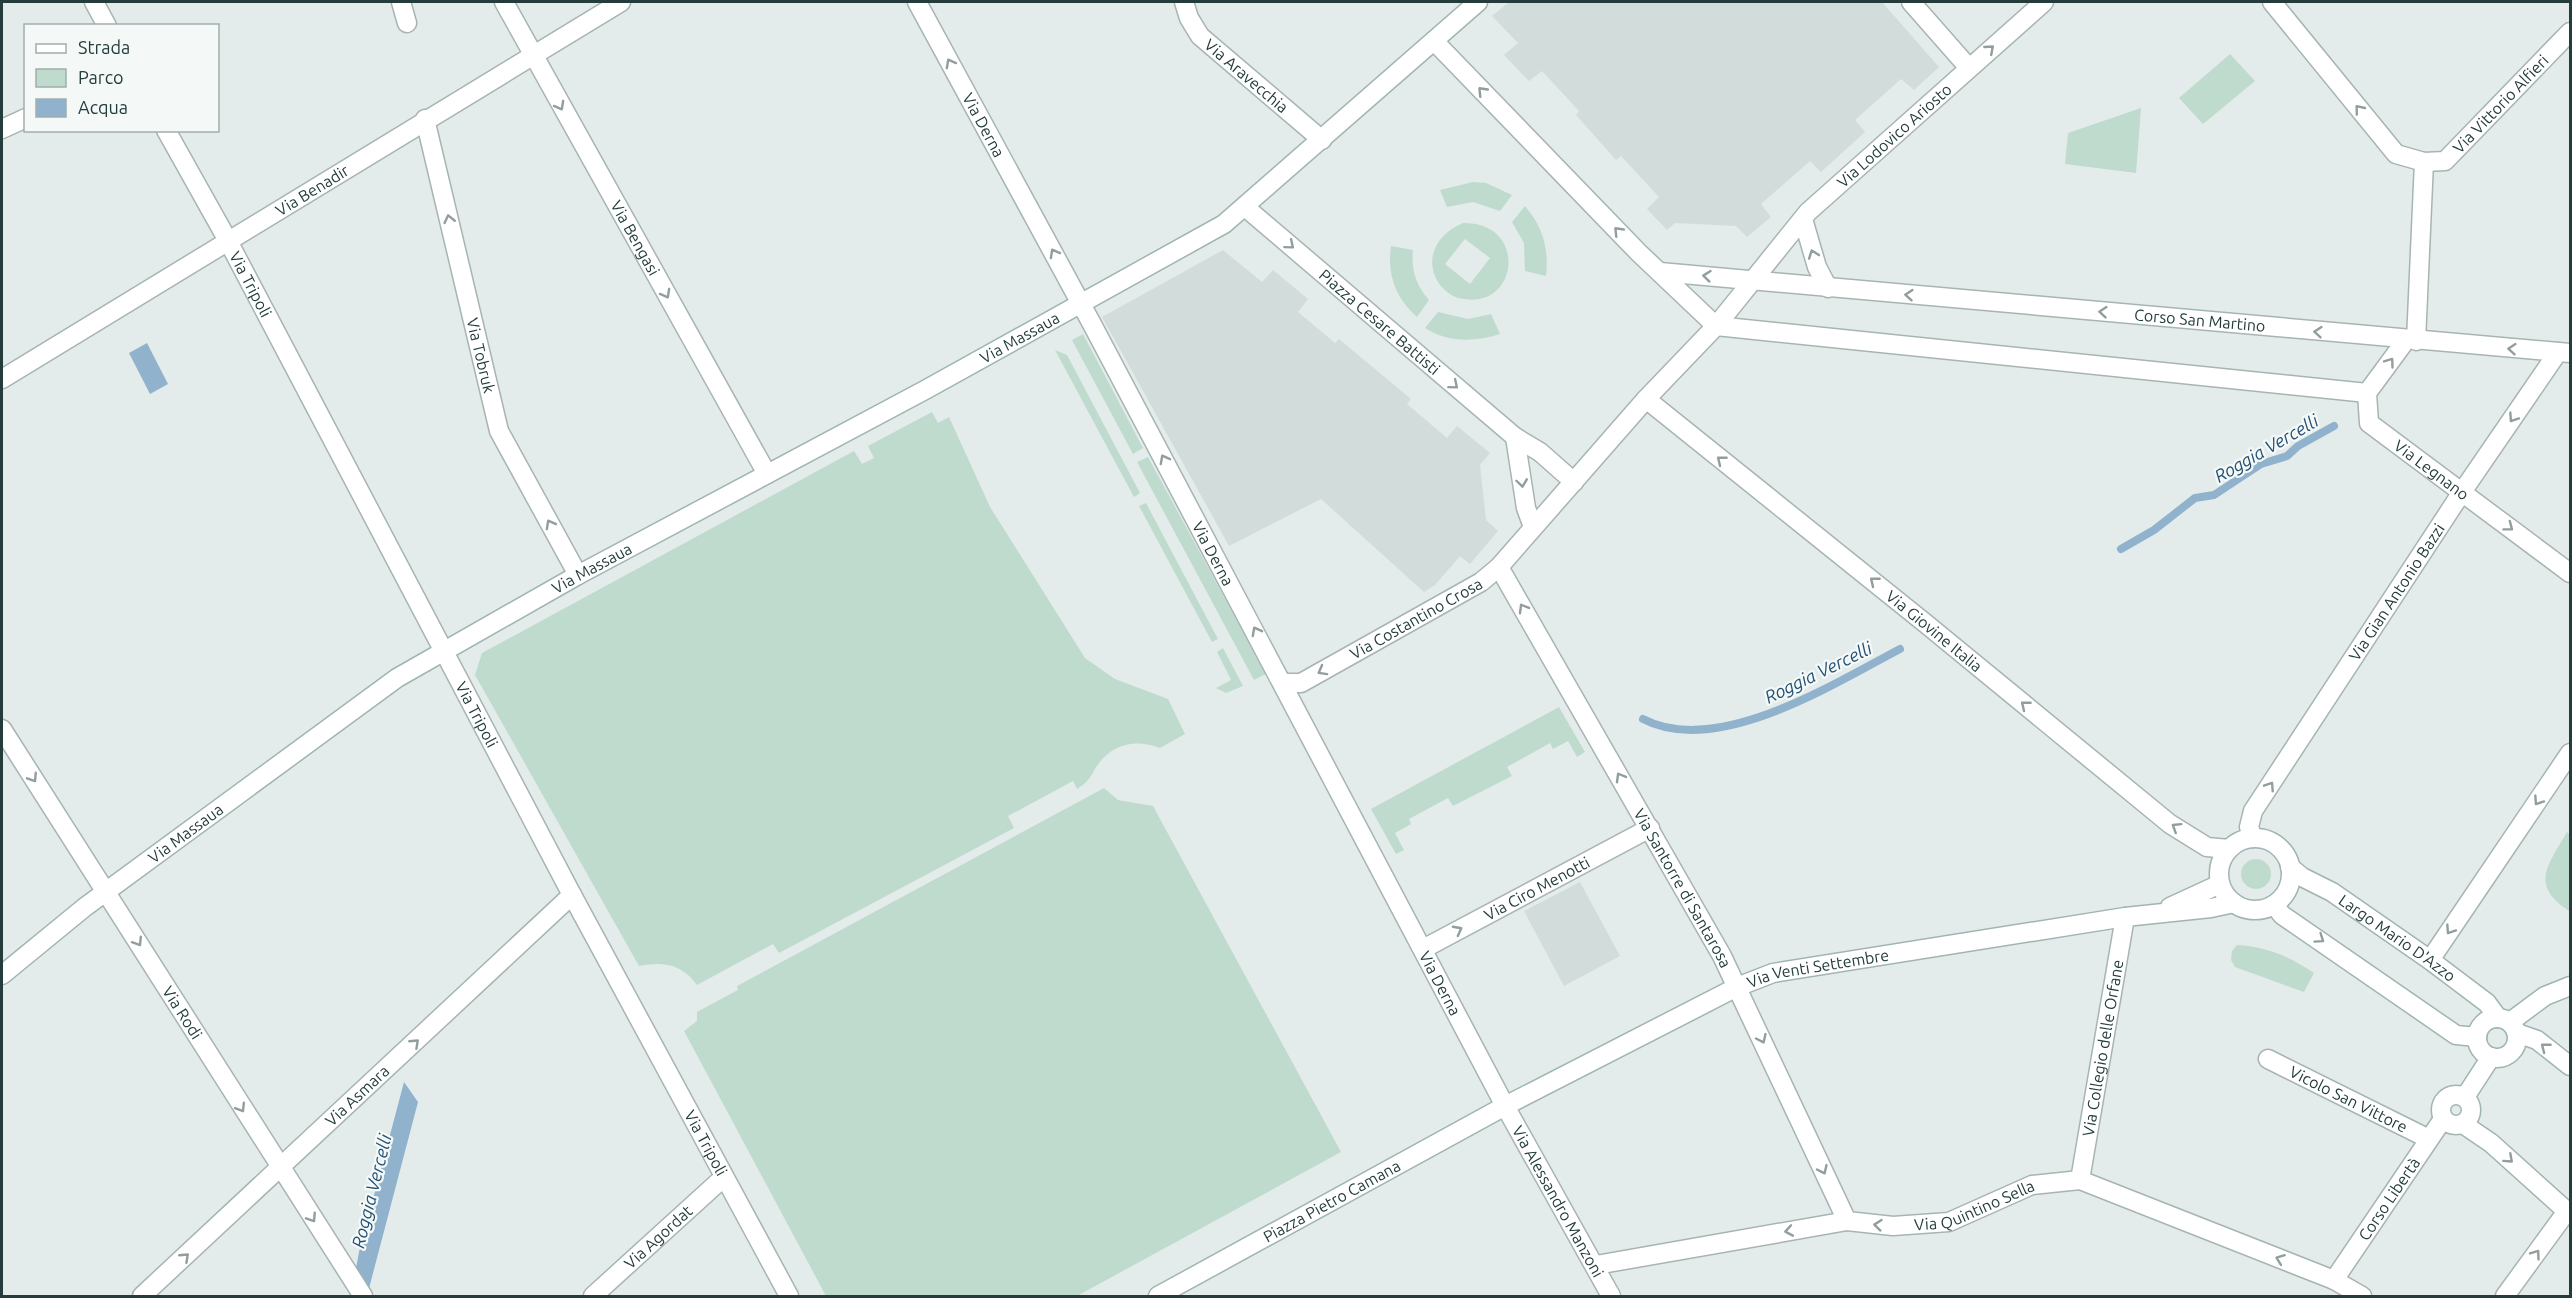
<svg xmlns="http://www.w3.org/2000/svg" width="2572" height="1298" viewBox="0 0 2572 1298" font-family="Ubuntu,sans-serif">
<style>
.built{fill:#d2dcda}
.green{fill:#bedbce;fill-rule:evenodd}
.water{fill:#90b2cd}
.lines{fill:none;stroke-linecap:round;stroke-linejoin:round}
.stream{stroke:#90b2cd;stroke-width:8}
.street-casing{stroke:#a7b4b3;stroke-width:21}
.secondary-casing{stroke:#a0b4b2;stroke-width:21}
.street{stroke:#fff;stroke-width:18}
.secondary{stroke:#fff;stroke-width:18}
.oneway{stroke:#929e9e}
.labels{text-anchor:middle;dominant-baseline:central;stroke-width:4.5;stroke-linejoin:round;paint-order:stroke}
.street-label{font-size:16px;fill:#243c3c;stroke:#f4f9f8}
.water-label{font-size:18px;font-style:italic;fill:#235074;stroke:#f4f9f8}
</style>
<rect width="100%" height="100%" fill="#e4eceb"/>
<g class="built">
<polygon points="1509,2 1882,2 1939,67 1914,90 1901,79 1855,120 1865,132 1821,172 1810,161 1761,204 1771,217 1747,237 1736,226 1675,223 1667,230 1647,209 1659,197 1621,156 1616,160 1576,115 1579,111 1542,71 1529,81 1504,55 1518,43 1492,16"/>
<polygon points="1223,250 1262,282 1273,270 1308,299 1298,312 1335,343 1339,339 1411,399 1407,404 1447,438 1457,426 1490,453 1480,465 1486,520 1498,531 1470,564 1460,556 1435,585 1424,592 1321,499 1229,546 1102,317"/>
<polygon points="1580,882 1620,956 1564,986 1524,911"/>
</g>
<g class="green">
<polygon points="2230,54 2255,81 2203,124 2179,98"/>
<polygon points="2141,108 2136,173 2065,164 2068,133"/>
<polygon points="1473,182 1486,183 1512,195 1500,211 1473,202 1447,207 1440,190"/>
<path d="M1525,206C1543,227 1549,248 1546,276L1525,271L1524,243L1512,222Z"/>
<path d="M1463,223C1528,222 1519,308 1464,299C1453,298 1444,291 1438,282C1423,256 1439,233 1463,223ZM1465,239L1490,258L1470,284L1445,264Z"/>
<path d="M1391,246L1413,250C1411,270 1416,285 1429,300L1417,317C1395,297 1387,275 1391,246Z"/>
<path d="M1438,312L1468,319L1491,314L1500,334C1475,342 1448,343 1425,328Z"/>
<polygon points="1083,334 1143,448 1133,454 1072,340"/>
<polygon points="1055,350 1067,355 1140,493 1134,497"/>
<path d="M932,412L938,423L949,417L990,507L1085,658L1115,679L1168,699L1185,734L1160,748C1137,739 1114,743 1099,763C1090,775 1092,780 1077,789L1073,781L1008,816L1014,828L779,953L773,944L697,985C682,964 663,961 639,966L475,675L482,653L854,451L862,464L874,458L868,446Z"/>
<polygon points="1148,457 1266,674 1254,680 1137,462"/>
<polygon points="1146,503 1218,639 1212,642 1139,506"/>
<polygon points="1223,648 1243,686 1226,693 1216,688 1231,680 1217,652"/>
<polygon points="1559,707 1585,752 1577,757 1568,741 1553,749 1550,743 1507,767 1512,776 1453,806 1448,798 1409,819 1411,824 1395,833 1404,850 1396,854 1371,809"/>
<polygon points="1104,788 1118,800 1153,806 1341,1152 1077,1296 826,1296 684,1031 697,1021 697,1012 738,990 737,986"/>
<path d="M2567,832L2570,835L2569,911C2529,885 2548,865 2567,832Z"/>
<circle cx="2256" cy="874" r="15"/>
<path d="M2237,945C2268,947 2288,956 2314,973L2304,992L2235,967L2231,960L2232,951Z"/>
</g>
<g class="water">
<polygon points="147,343 168,384 150,394 129,353"/>
<polygon points="404,1082 418,1102 367,1296 351,1296 359,1252"/>
</g>
<g class="lines">
<g class="stream">
<polyline points="2121,549 2154,530 2195,498 2214,495 2261,464 2287,456 2298,446 2334,426"/>
<path d="M1643,719C1717,758 1835,683 1900,649"/>
</g>
<g class="street-casing">
<g id="street">
<polyline points="94,2 107,26"/>
<polyline points="401,2 407,23"/>
<path id="s1" d="M504,2L767,474"/>
<path id="s2" d="M917,2L1093,326L1505,1106L1611,1296"/>
<path id="s3" d="M1184,2L1189,18L1200,36L1322,140"/>
<polyline points="1911,2 1969,68"/>
<path id="s4" d="M2272,2L2396,154L2424,162L2445,161L2570,32"/>
<polyline points="1434,41 1639,253 1716,326"/>
<path id="s5" d="M425,119L499,431L578,575"/>
<polyline points="2,129 26,118"/>
<path id="s6" d="M166,130L227,239L572,895L789,1296"/>
<path id="s7" d="M1245,207L1515,437L1540,452L1574,482"/>
<polyline points="1803,219 1817,267 1828,288"/>
<path id="s8" d="M1660,272L2570,353"/>
<polyline points="1716,326 2367,393"/>
<path id="s9" d="M2406,340L2367,393L2369,423L2570,573"/>
<polyline points="2416,341 2424,162"/>
<path id="s10" d="M2,379L621,2"/>
<path id="s11" d="M1646,399L1925,623L2170,824L2207,847L2229,849"/>
<polyline points="1515,437 1526,508 1533,527"/>
<path id="s12" d="M1499,567L1722,956L1847,1221"/>
<path id="s13" d="M1283,683H1301L1481,582L1499,567L1646,399L1716,326L1808,212L2044,2"/>
<path id="s14" d="M2,729L363,1296"/>
<path id="s15" d="M2253,838L2249,827L2253,811L2462,492L2558,352"/>
<path id="s16" d="M1423,949L1650,828"/>
<polyline points="2430,960 2570,753"/>
<path id="s17" d="M2268,1059L2429,1139"/>
<path id="s18" d="M2080,1180L2125,917"/>
<path id="s19" d="M1596,1265L1847,1221L1893,1226L1949,1222L2032,1185L2080,1180L2334,1280L2362,1296"/>
<path id="s20" d="M2334,1280L2443,1119"/>
<path id="s21" d="M142,1296L572,895"/>
<path id="s22" d="M593,1296L724,1177"/>
<polyline points="2505,1296 2567,1211"/>
</g>
</g>
<g class="secondary-casing">
<g id="secondary">
<circle cx="2255" cy="874" r="36"/>
<path id="s23" d="M2290,867L2302,877L2332,892L2430,960L2487,1003L2498,1018"/>
<polyline points="2274,905 2282,915 2456,1035 2477,1037"/>
<polyline points="2170,907 2220,884"/>
<path id="s24" d="M2,975L85,907L397,678L578,575L925,390L1224,224L1478,2"/>
<circle cx="2497" cy="1038" r="20"/>
<polyline points="2510,1022 2545,996 2570,986"/>
<polyline points="2517,1033 2537,1040 2570,1066"/>
<circle cx="2456" cy="1110" r="15"/>
<polyline points="2465,1097 2491,1057"/>
<polyline points="2463,1124 2491,1143 2570,1214"/>
<path id="s25" d="M1158,1296L1505,1106L1737,987L1773,973L2125,917L2211,908L2234,903"/>
</g>
</g>
<use href="#street" class="street"/>
<use href="#secondary" class="secondary"/>
</g>
<defs><path id="oneway-chevron" d="M-2-3.5L2.5 0L-2 3.5" fill="none" stroke-width="1.6" stroke-linecap="round" stroke-linejoin="round" transform="scale(1.5)"/></defs>
<g class="oneway">
<use href="#oneway-chevron" transform="translate(1990 49) rotate(-41)"/>
<use href="#oneway-chevron" transform="translate(950 63) rotate(-119)"/>
<use href="#oneway-chevron" transform="translate(1482 91) rotate(-134)"/>
<use href="#oneway-chevron" transform="translate(560 106) rotate(61)"/>
<use href="#oneway-chevron" transform="translate(2359 109) rotate(-129)"/>
<use href="#oneway-chevron" transform="translate(449 219) rotate(-103)"/>
<use href="#oneway-chevron" transform="translate(1618 231) rotate(-134)"/>
<use href="#oneway-chevron" transform="translate(1290 245) rotate(40)"/>
<use href="#oneway-chevron" transform="translate(1054 253) rotate(-119)"/>
<use href="#oneway-chevron" transform="translate(1813 254) rotate(-110)"/>
<use href="#oneway-chevron" transform="translate(1707 276) rotate(-174)"/>
<use href="#oneway-chevron" transform="translate(666 294) rotate(61)"/>
<use href="#oneway-chevron" transform="translate(1909 295) rotate(-175)"/>
<use href="#oneway-chevron" transform="translate(2103 312) rotate(-175)"/>
<use href="#oneway-chevron" transform="translate(2318 332) rotate(-175)"/>
<use href="#oneway-chevron" transform="translate(2512 349) rotate(-175)"/>
<use href="#oneway-chevron" transform="translate(2390 362) rotate(-54)"/>
<use href="#oneway-chevron" transform="translate(1454 385) rotate(40)"/>
<use href="#oneway-chevron" transform="translate(2513 418) rotate(124)"/>
<use href="#oneway-chevron" transform="translate(1164 459) rotate(-118)"/>
<use href="#oneway-chevron" transform="translate(1721 460) rotate(-141)"/>
<use href="#oneway-chevron" transform="translate(1522 483) rotate(82)"/>
<use href="#oneway-chevron" transform="translate(550 524) rotate(-119)"/>
<use href="#oneway-chevron" transform="translate(2509 527) rotate(37)"/>
<use href="#oneway-chevron" transform="translate(1874 581) rotate(-141)"/>
<use href="#oneway-chevron" transform="translate(1523 608) rotate(-120)"/>
<use href="#oneway-chevron" transform="translate(1256 631) rotate(-118)"/>
<use href="#oneway-chevron" transform="translate(1322 671) rotate(151)"/>
<use href="#oneway-chevron" transform="translate(2025 705) rotate(-141)"/>
<use href="#oneway-chevron" transform="translate(1620 777) rotate(-120)"/>
<use href="#oneway-chevron" transform="translate(33 778) rotate(57)"/>
<use href="#oneway-chevron" transform="translate(2270 786) rotate(-57)"/>
<use href="#oneway-chevron" transform="translate(2538 801) rotate(124)"/>
<use href="#oneway-chevron" transform="translate(2176 827) rotate(-148)"/>
<use href="#oneway-chevron" transform="translate(1458 930) rotate(-28)"/>
<use href="#oneway-chevron" transform="translate(2450 930) rotate(124)"/>
<use href="#oneway-chevron" transform="translate(2320 939) rotate(35)"/>
<use href="#oneway-chevron" transform="translate(138 942) rotate(58)"/>
<use href="#oneway-chevron" transform="translate(1762 1039) rotate(65)"/>
<use href="#oneway-chevron" transform="translate(415 1043) rotate(-43)"/>
<use href="#oneway-chevron" transform="translate(2545 1047) rotate(-142)"/>
<use href="#oneway-chevron" transform="translate(241 1108) rotate(58)"/>
<use href="#oneway-chevron" transform="translate(2509 1159) rotate(42)"/>
<use href="#oneway-chevron" transform="translate(1823 1170) rotate(65)"/>
<use href="#oneway-chevron" transform="translate(312 1218) rotate(57)"/>
<use href="#oneway-chevron" transform="translate(1878 1225) rotate(-174)"/>
<use href="#oneway-chevron" transform="translate(1789 1231) rotate(170)"/>
<use href="#oneway-chevron" transform="translate(2536 1254) rotate(-54)"/>
<use href="#oneway-chevron" transform="translate(185 1257) rotate(-43)"/>
<use href="#oneway-chevron" transform="translate(2280 1259) rotate(-159)"/>
</g>
<g class="labels">
<g class="street-label">
<text stroke="none"><textPath href="#s3" startOffset="99">Via Aravecchia</textPath></text>
<text stroke="none"><textPath href="#s4" startOffset="326">Via Vittorio Alfieri</textPath></text>
<text stroke="none"><textPath href="#s2" startOffset="140">Via Derna</textPath></text>
<text stroke="none"><textPath href="#s13" startOffset="834">Via Lodovico Ariosto</textPath></text>
<text stroke="none"><textPath href="#s10" startOffset="363">Via Benadir</textPath></text>
<text stroke="none"><textPath href="#s1" startOffset="270">Via Bengasi</textPath></text>
<text stroke="none"><textPath href="#s6" startOffset="176">Via Tripoli</textPath></text>
<text stroke="none"><textPath href="#s8" startOffset="542">Corso San Martino</textPath></text>
<text stroke="none"><textPath href="#s7" startOffset="177">Piazza Cesare Battisti</textPath></text>
<text stroke="none"><textPath href="#s24" startOffset="1204">Via Massaua</textPath></text>
<text stroke="none"><textPath href="#s5" startOffset="243">Via Tobruk</textPath></text>
<text stroke="none"><textPath href="#s9" startOffset="174">Via Legnano</textPath></text>
<text stroke="none"><textPath href="#s2" startOffset="626">Via Derna</textPath></text>
<text stroke="none"><textPath href="#s24" startOffset="718">Via Massaua</textPath></text>
<text stroke="none"><textPath href="#s15" startOffset="290">Via Gian Antonio Bazzi</textPath></text>
<text stroke="none"><textPath href="#s13" startOffset="150">Via Costantino Crosa</textPath></text>
<text stroke="none"><textPath href="#s11" startOffset="370">Via Giovine Italia</textPath></text>
<text stroke="none"><textPath href="#s6" startOffset="662">Via Tripoli</textPath></text>
<text stroke="none"><textPath href="#s24" startOffset="232">Via Massaua</textPath></text>
<text stroke="none"><textPath href="#s16" startOffset="129">Via Ciro Menotti</textPath></text>
<text stroke="none"><textPath href="#s12" startOffset="370">Via Santorre di Santarosa</textPath></text>
<text stroke="none"><textPath href="#s23" startOffset="129">Largo Mario D'Azzo</textPath></text>
<text stroke="none"><textPath href="#s25" startOffset="740">Via Venti Settembre</textPath></text>
<text stroke="none"><textPath href="#s2" startOffset="1112">Via Derna</textPath></text>
<text stroke="none"><textPath href="#s14" startOffset="336">Via Rodi</textPath></text>
<text stroke="none"><textPath href="#s18" startOffset="134">Via Collegio delle Orfane</textPath></text>
<text stroke="none"><textPath href="#s21" startOffset="294">Via Asmara</textPath></text>
<text stroke="none"><textPath href="#s17" startOffset="90">Vicolo San Vittore</textPath></text>
<text stroke="none"><textPath href="#s6" startOffset="1148">Via Tripoli</textPath></text>
<text stroke="none"><textPath href="#s20" startOffset="98">Corso Libertà</textPath></text>
<text stroke="none"><textPath href="#s25" startOffset="198">Piazza Pietro Camana</textPath></text>
<text stroke="none"><textPath href="#s2" startOffset="1360">Via Alessandro Manzoni</textPath></text>
<text stroke="none"><textPath href="#s19" startOffset="386">Via Quintino Sella</textPath></text>
<text stroke="none"><textPath href="#s22" startOffset="88">Via Agordat</textPath></text>
</g>
<g class="water-label">
<text transform="translate(2266 448) rotate(-30)">Roggia Vercelli</text>
<text transform="translate(1818 672) rotate(-26)">Roggia Vercelli</text>
<text transform="translate(371 1191) rotate(-76)">Roggia Vercelli</text>
</g>
</g>
<rect width="2572" height="1298" fill="none" stroke="#243c3c" stroke-width="6"/>
<rect x="24" y="24" width="195" height="108" fill="#f4f9f8" stroke="#a1adad" stroke-width="1.5"/>
<rect x="36" y="44" width="30" height="9" fill="#ffffff" stroke="#a1adad" stroke-width="1.5"/>
<text x="78" y="54" font-size="18" fill="#243c3c">Strada</text>
<rect x="36" y="69" width="30" height="18" fill="#bedbce" stroke="#a1adad" stroke-width="1.5"/>
<text x="78" y="84" font-size="18" fill="#243c3c">Parco</text>
<rect x="36" y="99" width="30" height="18" fill="#90b2cd" stroke="#a1adad" stroke-width="1.5"/>
<text x="78" y="114" font-size="18" fill="#243c3c">Acqua</text>
</svg>
